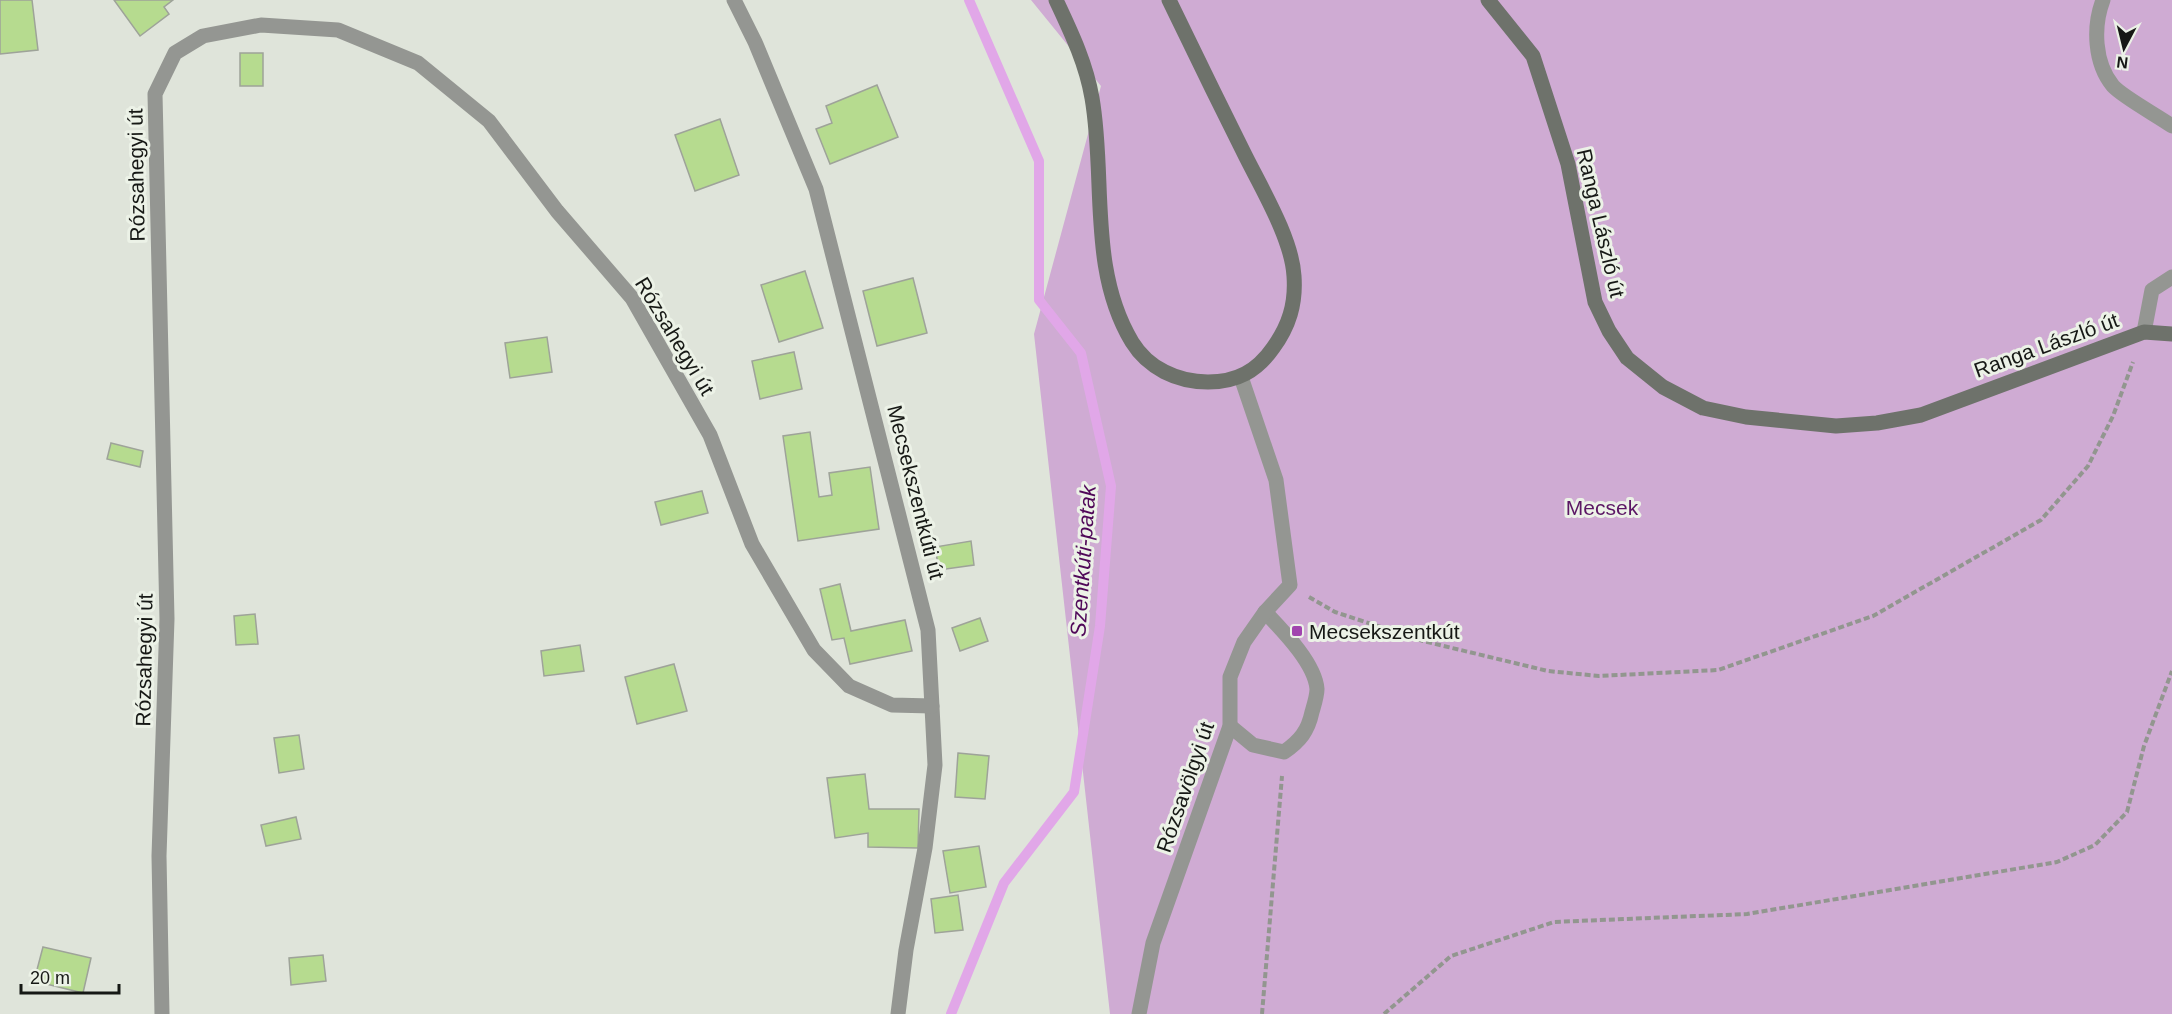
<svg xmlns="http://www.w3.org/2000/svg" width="2172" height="1014" viewBox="0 0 2172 1014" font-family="Arial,sans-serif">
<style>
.green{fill:#cfabd3}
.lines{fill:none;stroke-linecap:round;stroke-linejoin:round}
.stream{stroke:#e1a7e8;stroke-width:10}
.building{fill:#b6db8f;stroke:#9ea399;stroke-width:1.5}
.path{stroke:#92968f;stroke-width:4;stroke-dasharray:6 3;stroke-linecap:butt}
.service{stroke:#949692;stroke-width:15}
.minor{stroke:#949692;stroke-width:15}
.secondary{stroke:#6e726b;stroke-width:15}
.poi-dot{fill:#a144ae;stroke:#ecf2e7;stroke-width:2}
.labels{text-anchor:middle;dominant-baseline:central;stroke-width:6;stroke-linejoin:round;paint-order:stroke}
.street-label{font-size:21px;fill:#161815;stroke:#ecf2e7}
.park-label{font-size:21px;fill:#5b1664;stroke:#ecf2e7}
.poi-label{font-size:21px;fill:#161815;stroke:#ecf2e7;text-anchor:start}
.water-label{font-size:22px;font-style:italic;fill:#500859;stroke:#ecf2e7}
</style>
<rect width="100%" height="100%" fill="#dfe4da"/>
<polygon class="green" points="1031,0 2172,0 2172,1014 1110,1014 1034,334 1101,86"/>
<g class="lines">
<polyline class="stream" points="951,1014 1004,883 1074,792 1100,626 1111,486 1081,353 1039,300 1039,161 969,0"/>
</g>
<g class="building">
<polygon points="0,0 32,0 38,50 0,54"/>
<polygon points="114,0 173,0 164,7 169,14 140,36"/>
<rect x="240" y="53" width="23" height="33"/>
<polygon points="877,85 898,137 830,164 816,129 832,123 826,106"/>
<polygon points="720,119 739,175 695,191 675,135"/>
<polygon points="805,271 823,328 779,342 761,285"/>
<polygon points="913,278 927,333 877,346 863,291"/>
<polygon points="547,337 552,372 510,378 505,343"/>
<polygon points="794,352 802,389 760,399 752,361"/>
<polygon points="810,432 819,497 832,495 829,473 870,467 879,529 798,541 783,436"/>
<polygon points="111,443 143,451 140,467 107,459"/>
<polygon points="702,491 708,513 661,525 655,502"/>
<polygon points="971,541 974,565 939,570 935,547"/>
<polygon points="840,584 851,631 905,620 912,651 850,664 844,638 832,640 820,589"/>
<polygon points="255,614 258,644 236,645 234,616"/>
<polygon points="980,618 988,641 960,651 952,628"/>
<polygon points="580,645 584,671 544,676 541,651"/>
<polygon points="674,664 687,711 637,724 625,677"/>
<polygon points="299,735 304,769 279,773 274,738"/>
<polygon points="958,753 989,756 985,799 955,797"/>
<polygon points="865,774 869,809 919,809 918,848 868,847 868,833 835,838 827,778"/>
<polygon points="296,817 301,839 266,846 261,825"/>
<polygon points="979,846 986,887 950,893 943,851"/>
<polygon points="958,895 963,930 935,933 931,899"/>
<polygon points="43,947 91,958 83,993 34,981"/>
<polygon points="323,955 326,981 291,985 289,958"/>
</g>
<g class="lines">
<g class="path">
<polyline points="1309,597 1335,612 1423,641 1548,671 1599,676 1718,670 1873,616 2041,520 2088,466 2113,416 2133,362"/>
<polyline points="1262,1014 1282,776"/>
<polyline points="1384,1014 1451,956 1554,922 1747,914 2057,862 2095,845 2127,812 2144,746 2172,671"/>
</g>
<g class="service">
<path d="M2103,0C2093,26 2094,63 2113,86C2123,97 2158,116 2172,126"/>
<polyline points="2144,332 2152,290 2172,277"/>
<path d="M1230,726L1253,745L1284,752C1300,741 1308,731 1312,712C1314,705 1317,696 1317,689C1315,663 1282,630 1265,612"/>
</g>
<g class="minor">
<polyline points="734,0 755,42 816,189 928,630 935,765 925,848 906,950 898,1014"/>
<polyline points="162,1014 159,856 167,619 155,94 175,53 203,36 261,25 338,30 418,63 489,121 557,211 632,298 710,435 752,544 814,650 849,686 892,705 932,706"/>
<polyline points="1139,1014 1153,943 1230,726 1230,677 1244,642 1265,612 1290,585 1276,480 1241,377"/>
</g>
<g class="secondary">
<path d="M1056,0C1071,32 1086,63 1092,98C1106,178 1088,269 1132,342C1148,368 1177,382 1208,382C1237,382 1257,371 1273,348C1289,326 1296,304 1294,276C1292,238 1260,186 1243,151C1218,101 1193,50 1169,0"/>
<polyline points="1488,0 1533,56 1568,164 1595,302 1609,331 1627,358 1663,387 1703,408 1746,417 1836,426 1877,423 1921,415 2144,332 2172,334"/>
</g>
</g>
<rect class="poi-dot" x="1291" y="625" width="12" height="12" rx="3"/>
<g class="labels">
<g class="street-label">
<text transform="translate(136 175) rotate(-91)">Rózsahegyi út</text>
<text transform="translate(1601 223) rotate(77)">Ranga László út</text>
<text transform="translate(675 336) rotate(59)">Rózsahegyi út</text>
<text transform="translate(2046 345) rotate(-20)">Ranga László út</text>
<text transform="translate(916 492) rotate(76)">Mecsekszentkúti út</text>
<text transform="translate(144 660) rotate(-89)">Rózsahegyi út</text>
<text transform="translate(1185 787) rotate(-71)">Rózsavölgyi út</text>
</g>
<g class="park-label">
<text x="1602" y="507">Mecsek</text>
</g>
<g class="poi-label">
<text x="1309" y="631">Mecsekszentkút</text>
</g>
<g class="water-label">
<text transform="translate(1083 561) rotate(-86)">Szentkúti-patak</text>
</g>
</g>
<g transform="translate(2124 48) rotate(187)" stroke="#ecf2e7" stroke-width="4.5" paint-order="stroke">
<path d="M0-4.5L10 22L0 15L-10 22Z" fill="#161815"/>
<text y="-9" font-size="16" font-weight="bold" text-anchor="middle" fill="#161815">N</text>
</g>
<path d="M21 984v9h98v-9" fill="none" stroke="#161815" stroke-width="3"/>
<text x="30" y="984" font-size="18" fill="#161815" stroke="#ecf2e7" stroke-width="4.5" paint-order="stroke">20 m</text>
</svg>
